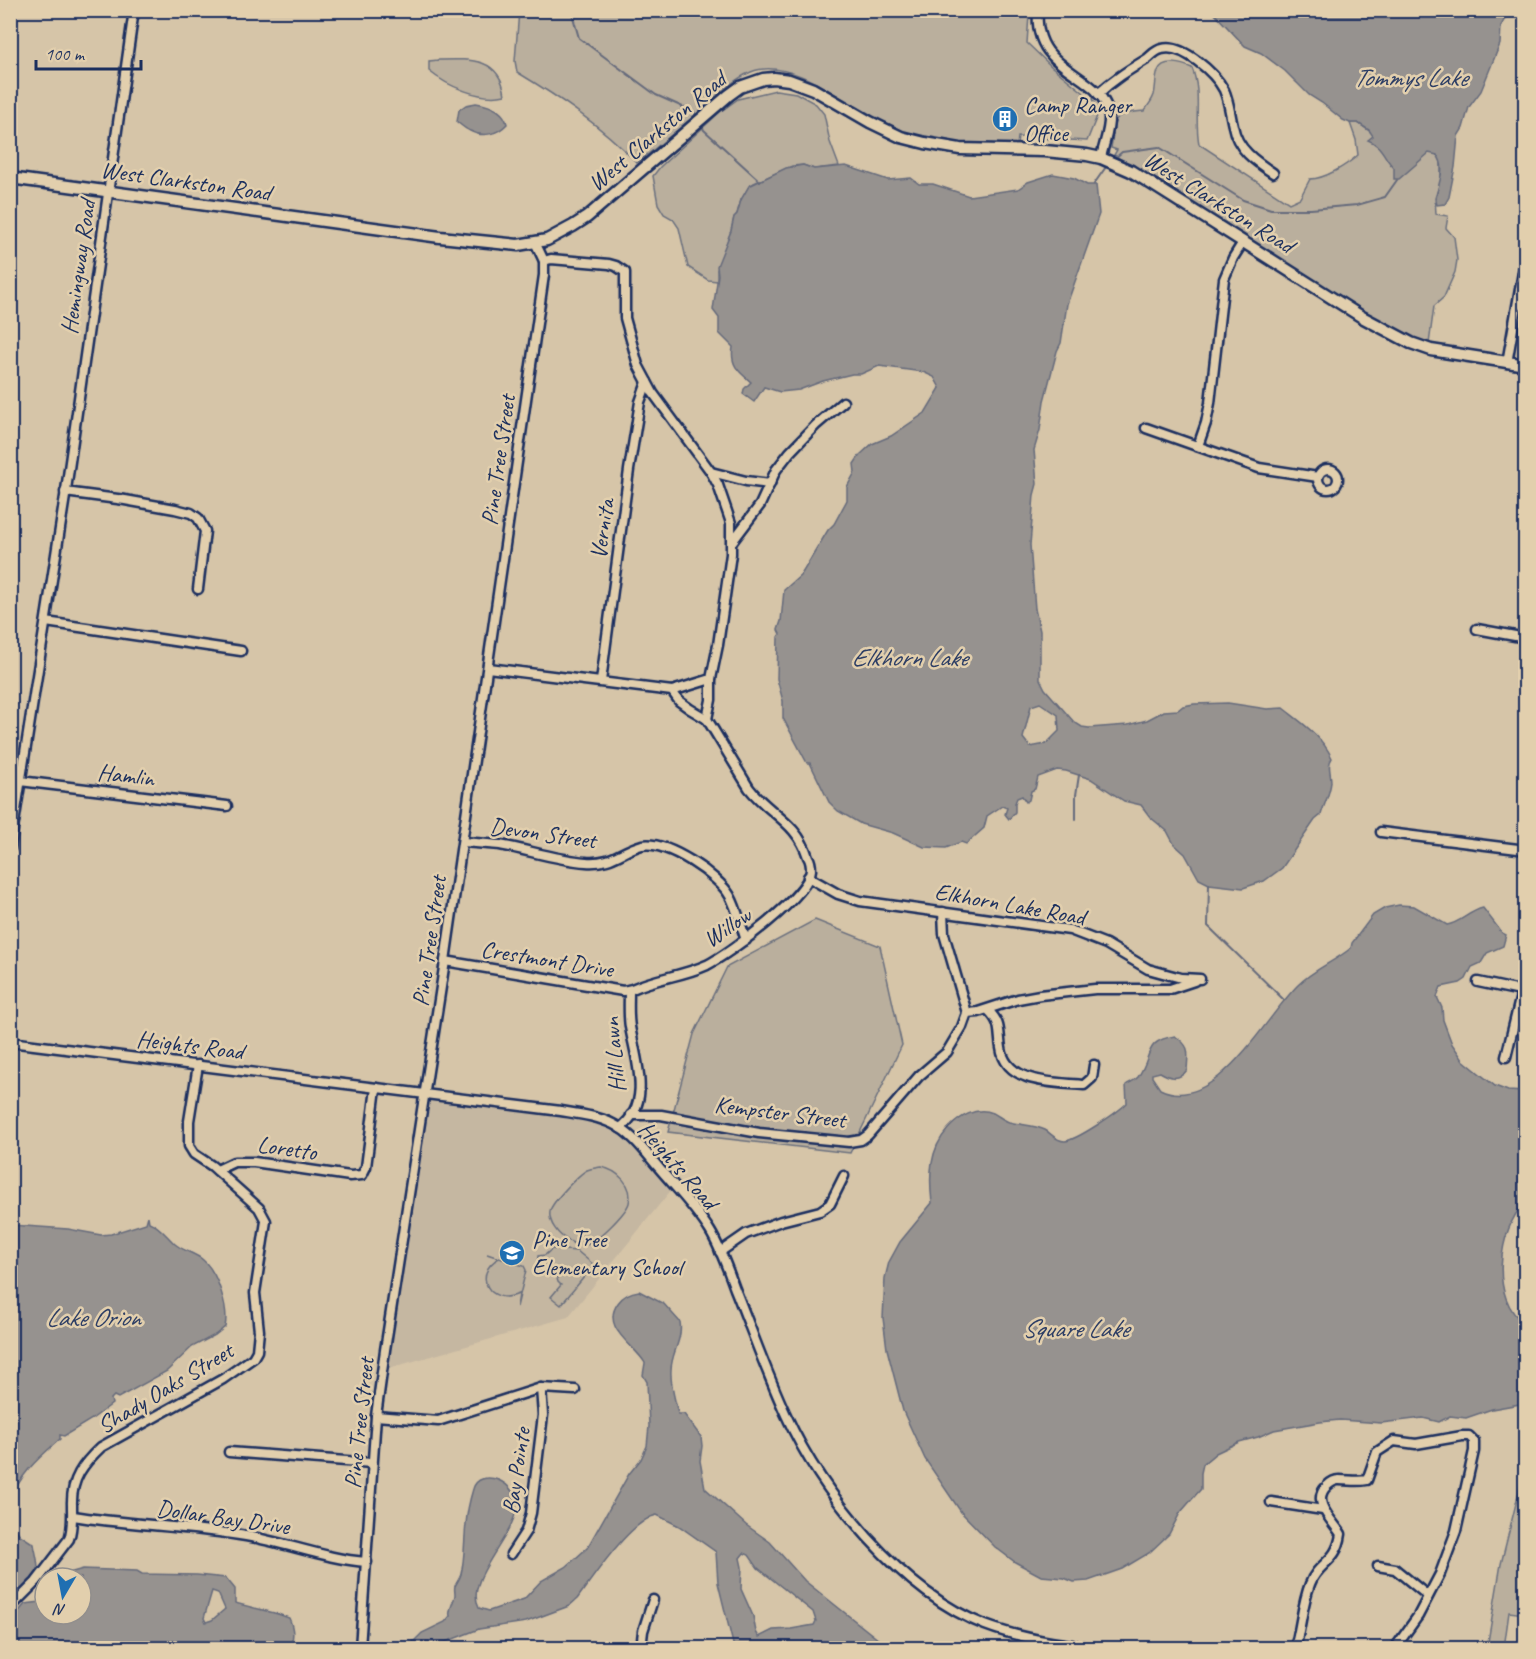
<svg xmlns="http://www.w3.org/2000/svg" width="1536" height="1659" viewBox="0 0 1536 1659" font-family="Caveat,sans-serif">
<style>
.built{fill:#c5b7a1}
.green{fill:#baaf9d;stroke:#6a6f7e;stroke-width:1.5}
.water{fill:#96928f;stroke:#656a7b;stroke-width:1.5;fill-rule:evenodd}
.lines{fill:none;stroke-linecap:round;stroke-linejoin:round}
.stream{stroke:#656a7b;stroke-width:2}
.minor-casing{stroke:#1b2f5e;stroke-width:13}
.major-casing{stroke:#1b2f5e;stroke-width:15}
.minor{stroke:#e2cfad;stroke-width:8}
.major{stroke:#e2cfad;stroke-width:10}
.labels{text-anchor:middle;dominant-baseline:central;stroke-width:5;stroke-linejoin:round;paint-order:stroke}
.poi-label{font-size:24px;fill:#1b2f5e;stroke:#e2cfad;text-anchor:start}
.street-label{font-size:24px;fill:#1b2f5e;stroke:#e2cfad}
.water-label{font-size:26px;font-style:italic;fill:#2d3e65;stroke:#e2cfad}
</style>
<rect width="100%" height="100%" fill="#d6c5a8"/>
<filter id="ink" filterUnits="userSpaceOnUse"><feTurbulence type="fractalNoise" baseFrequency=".0167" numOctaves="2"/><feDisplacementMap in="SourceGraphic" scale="12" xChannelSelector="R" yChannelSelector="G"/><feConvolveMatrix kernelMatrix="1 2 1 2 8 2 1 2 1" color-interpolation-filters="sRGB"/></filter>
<g filter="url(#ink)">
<polygon class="built" points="427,1097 596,1120 613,1126 628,1137 672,1189 568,1317 386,1369"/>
<g class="green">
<path d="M519,11H1039L1029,15L1027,43L1052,67L1094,101L1099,111L1087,141L1018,137L1017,145C987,144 956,145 926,138C910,135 893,128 879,121C845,103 791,56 751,72C734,79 719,94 707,105C683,125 660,145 637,163C602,126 560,98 517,72L515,61Z"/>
<path d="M1477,11L1441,160V180L1435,198L1436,214L1448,216L1446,228L1454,237L1457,260L1455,272L1444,297L1434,306L1429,344L1406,336L1378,322L1114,155L1117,150L1111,148C1116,118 1109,114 1144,111C1148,106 1152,101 1154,95C1156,87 1155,79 1158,71C1163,58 1183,64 1192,68C1202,93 1194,118 1199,144L1289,203L1300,198L1310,179C1325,179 1347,165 1358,155L1356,140L1350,123H1358L1372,133Z"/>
<path d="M439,60C470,59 500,57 505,95C481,101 447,86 429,71V61Z"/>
<polygon points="776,90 796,93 816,104 824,114 830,142 839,166 814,169 803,165 792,166 754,183 749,186 741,200 737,214 734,217 731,231 717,270 717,281 708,280 688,267 679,228 673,219 664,214 658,204 653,176 660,167 720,112 738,99"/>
<polygon points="815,920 880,946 902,1045 850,1153 668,1132 694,1034 727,967"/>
<path d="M601,1167C617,1170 634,1185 629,1203C626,1213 596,1243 586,1245C580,1246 574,1244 569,1241C559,1236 548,1223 550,1211C552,1202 579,1174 587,1170C592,1168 596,1168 601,1167Z"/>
<polygon points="552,1249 577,1251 594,1265 561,1305 551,1297 561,1285 558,1282 556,1275 548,1269 546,1271 541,1271 537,1266 538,1256 545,1255"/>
<path d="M487,1254L524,1266L526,1270L517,1307L519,1294C490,1307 471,1274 499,1258Z"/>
<polygon points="1525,1467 1525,1614 1509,1612 1504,1648 1487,1648 1501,1564"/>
</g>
<g class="water">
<path d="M1212,11H1509L1501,26L1500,44L1481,91L1469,107L1463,128L1458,136L1455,167L1449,197L1445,204L1437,205L1436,201C1436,186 1448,169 1437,155L1429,153L1399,179H1394V168C1384,158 1382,145 1368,140L1373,136L1369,130L1358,123H1350L1343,120L1322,103L1309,95L1285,71L1261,53L1245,46Z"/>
<path d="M476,103C489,105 504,110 507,124C498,134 483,138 470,131C465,129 461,125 457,122L459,110L466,105Z"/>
<path d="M803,165L814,169L846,166L888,180L911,178L919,184H933L969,196L1018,189L1028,182L1053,174L1074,178L1087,185H1096L1099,214L1067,304L1061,343L1057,351L1044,401L1040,430L1034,450L1037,484L1034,495L1030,545L1035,609L1040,631V679L1045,689L1074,722L1082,727L1089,728L1128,725L1147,720L1164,711L1178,710L1183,706L1194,704L1228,703L1267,709L1283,708C1302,723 1321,735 1332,758C1327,765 1331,773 1331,782C1330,794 1324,804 1321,815L1315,820L1282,868L1264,881L1243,888L1209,884L1199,879L1185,854L1174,844L1167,831L1150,817L1141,805L1124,801L1091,779L1066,771L1057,770L1038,777L1035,789L1031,791L1029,800L1026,802L1022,796L1017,798L1015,803V812L1009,819L1005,814L1007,808L1002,806L987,816L984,828L966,844L961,842L946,848L924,847L893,833L861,824L838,811L829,802L810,763H807L783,718V701L777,679L778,637L780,634L778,630L781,621L784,590L801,575L828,530L834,524L847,500V487L855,472L854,464L860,455L872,444L891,436L925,413L940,388L934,377L923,372L879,366L861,374H852L823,381L799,390L780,392L764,387L754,402L743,394L744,389L751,382C738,371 730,365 733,347L719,333V318L713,310L718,275L717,266L731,231L734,217L737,214L741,200L749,186L786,168ZM1040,703L1058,715L1059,731L1046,744L1030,747L1023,738L1031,706Z"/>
<path d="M1399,905L1414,906L1447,925C1461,923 1469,911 1483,908L1502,933L1506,935L1503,946L1487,953L1481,963L1472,967L1466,979L1460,983L1441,987L1437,997L1442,1008L1443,1020L1452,1044L1463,1060L1495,1086L1508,1091L1525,1092V1202C1498,1230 1489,1299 1525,1324V1403L1492,1409L1466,1418L1450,1416L1439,1422L1423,1418L1381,1423L1340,1420L1320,1422L1274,1430L1258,1437L1239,1442L1216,1453L1203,1464L1201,1473V1489L1180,1513L1169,1534L1149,1553L1122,1569L1088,1581L1074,1582L1064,1578L1041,1576L1015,1562L995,1547L961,1512L925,1459L903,1411L887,1349L883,1318L885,1278L889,1262L900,1242L932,1203C929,1177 929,1150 948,1129C959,1117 976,1106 993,1113C999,1116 1003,1120 1009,1122C1021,1125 1034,1125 1045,1130C1052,1134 1056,1141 1065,1141C1077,1140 1118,1112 1127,1103L1126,1085C1130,1082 1135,1081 1138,1077C1153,1056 1143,1041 1175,1036C1191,1047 1188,1052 1187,1070C1179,1081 1170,1078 1160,1072L1152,1074V1077L1160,1089C1215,1116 1265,1017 1298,985C1314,969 1334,962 1351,948L1352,943L1373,915L1385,908Z"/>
<path d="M148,1216L149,1222C160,1226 166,1236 175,1244C183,1251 195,1253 203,1260C218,1273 229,1309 225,1327L215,1335L192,1347L167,1371L118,1398L114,1396L111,1399L112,1404L92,1419L64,1436L60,1435V1439C40,1457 20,1473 11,1500V1225L68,1229L101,1235L111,1234L146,1223Z"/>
<path d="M639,1291L664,1304L680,1322C683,1340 671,1353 671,1370C670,1385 675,1399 678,1414H684L701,1437L702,1446L700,1461L705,1488L746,1525L770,1542L805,1581L889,1648H850L841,1644H834L790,1648H734L718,1583L716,1552L679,1526L657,1515C631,1520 593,1577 577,1599L569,1606L526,1622L479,1629L430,1648H407L422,1633L445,1622L450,1616C448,1609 454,1603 455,1595C455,1591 454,1589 455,1586C457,1582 460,1578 461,1574C465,1558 464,1540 466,1524C467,1512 470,1499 473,1489C479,1467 520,1480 516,1510C512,1538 464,1581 479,1608L489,1611L524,1599L541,1581L566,1567L587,1548L629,1474L641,1459L647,1446L649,1426L647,1382L643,1375L645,1363C635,1345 600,1328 618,1303C623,1296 631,1292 639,1291ZM744,1553L749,1555L758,1568L813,1612L816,1621L814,1625L791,1629L773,1630L759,1637L756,1632L753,1616L741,1589L742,1567L740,1558Z"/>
<path d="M10,1521L20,1535L34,1544C35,1552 40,1565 37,1573C33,1584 19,1594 10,1602Z"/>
<path d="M83,1569L137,1571L142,1574L197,1575L226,1578L235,1589V1603L278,1614L289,1618C294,1629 295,1639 288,1648H11V1621L25,1604L41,1602L45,1598V1614H81V1578H59L62,1575ZM212,1591L218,1593L225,1609L212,1620L206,1622L204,1618Z"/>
</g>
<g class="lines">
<g class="stream">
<polyline points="571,10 579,38 656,95 694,112 697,117"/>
<polyline points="701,124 704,130 760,181"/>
<polyline points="1114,159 1122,152 1159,147 1243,200 1271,209 1311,209 1357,205 1385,197 1397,180"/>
<polyline points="1094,184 1108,164"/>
<polyline points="1076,819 1076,795 1079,775"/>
<polyline points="1209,884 1208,926 1284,1000"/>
</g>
<g class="minor-casing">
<g id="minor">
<path d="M1038,10C1032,76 1105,71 1109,117C1110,130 1103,146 1101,158"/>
<path d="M1098,94C1114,79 1129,70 1147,59C1152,55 1156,50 1162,49C1182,43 1215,73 1224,90C1229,101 1230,114 1233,126C1237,149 1255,161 1273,173"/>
<polyline points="544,261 551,259 609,264 616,266 625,272 625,318 638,365 653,393 711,472 718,485 731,523 731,554 718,645 711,679 672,691"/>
<polyline points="1507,363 1526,255"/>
<polyline points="1146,428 1259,468 1318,477"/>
<polyline points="1198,446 1206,423 1210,403 1224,279 1233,258 1243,242"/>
<circle cx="1328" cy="479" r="10"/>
<polyline points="711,472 746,481 770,484"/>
<polyline points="65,492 125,500 175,509 191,513 198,518 205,531 198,589"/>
<polyline points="732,542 760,505 776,470 790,452 816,425 843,402"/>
<polyline points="46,622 241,651"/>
<polyline points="1477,629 1526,638"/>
<polyline points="601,681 629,470 640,402 647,382"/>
<polyline points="707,719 711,700 711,679"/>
<polyline points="20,781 227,806"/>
<polyline points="1381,832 1526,850"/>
<path d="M463,842C475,843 488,844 500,845C528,850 557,860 586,862C613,864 620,851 642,845C667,840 719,876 730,896C737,908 741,927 746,940"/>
<polyline points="10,849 66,490 134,10"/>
<polyline points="808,877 838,894 860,901 1070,930 1106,944 1148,969 1181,978 1200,979"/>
<path d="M445,961L623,991L632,989C656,978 683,976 707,965C730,953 809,896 811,870C811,867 810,860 808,857C797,822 769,814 749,788L707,719L690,709L679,701L672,691L488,668"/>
<polyline points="1478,982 1525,992"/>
<path d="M988,1010C1002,1024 998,1030 1001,1048C1006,1085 1057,1082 1084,1085L1092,1078L1094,1065"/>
<polyline points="967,1013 978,1012 1018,999 1040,995 1095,989 1170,989 1194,981"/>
<path d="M10,1042L561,1111C579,1114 597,1116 613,1124C632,1133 646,1153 659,1168C676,1188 696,1208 710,1231C721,1249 728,1270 735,1289C752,1331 767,1374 786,1415C822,1494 902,1593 985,1625C1022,1639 1061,1645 1100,1648"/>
<polyline points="1506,1057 1522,991"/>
<polyline points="631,1115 661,1115 759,1133 849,1142 861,1140 868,1135 919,1076 947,1052 962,1027 967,1013 944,934 943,912"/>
<path d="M620,1128C653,1104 636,1060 630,1027C628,1015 629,1002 629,990"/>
<polyline points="217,1170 234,1162 254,1162 350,1176 362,1175 366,1167 376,1088"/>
<polyline points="720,1252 746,1234 781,1221 820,1211 830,1204 844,1176"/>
<polyline points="376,1416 438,1421 541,1388 575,1390"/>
<polyline points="229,1452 372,1463"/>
<polyline points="1271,1502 1323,1510"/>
<path d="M73,1516C130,1525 189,1526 246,1536C287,1543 326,1559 367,1562"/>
<polyline points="511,1554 526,1531 531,1513 543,1415 541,1388"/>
<polyline points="1378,1566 1395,1569 1428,1596"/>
<path d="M10,1608L36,1582L69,1539C73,1528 72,1517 72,1505C71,1479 83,1464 101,1447L223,1379L253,1358L257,1351L259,1331L255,1293L266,1221L259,1208L212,1166L194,1154L189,1146V1121L198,1065"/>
<polyline points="360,1648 376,1416 385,1350 445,961 544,275 544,261 535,242"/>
<polyline points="641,1648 643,1631 653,1600"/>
<path d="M1295,1648C1301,1628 1302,1604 1310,1584C1318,1562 1337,1563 1341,1534C1333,1521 1310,1501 1327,1486C1331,1482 1334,1480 1339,1480C1350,1480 1357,1482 1367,1480L1377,1452L1394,1441L1416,1444L1462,1436H1469L1474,1441V1451L1456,1531L1440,1574L1418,1616L1395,1648"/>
</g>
</g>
<g class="major-casing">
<polyline id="major" points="10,178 440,237 518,245 547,240 573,226 587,217 729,95 740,87 763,79 774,78 789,80 813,89 870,122 901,137 925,143 960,149 1045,151 1087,155 1101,158 1131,171 1362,317 1411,343 1431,350 1526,365"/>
</g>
<use href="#minor" class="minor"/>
<use href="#major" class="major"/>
</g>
</g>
<defs>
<g id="building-disc" transform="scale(1.35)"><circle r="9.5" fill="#1f6fb2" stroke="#e2cfad"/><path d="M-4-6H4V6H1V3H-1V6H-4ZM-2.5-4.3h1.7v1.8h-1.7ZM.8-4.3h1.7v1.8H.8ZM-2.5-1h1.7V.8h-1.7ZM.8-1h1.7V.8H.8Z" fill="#fff"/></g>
<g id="school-disc" transform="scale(1.35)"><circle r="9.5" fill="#1f6fb2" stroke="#e2cfad"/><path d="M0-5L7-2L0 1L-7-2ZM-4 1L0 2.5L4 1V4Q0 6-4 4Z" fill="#fff"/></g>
</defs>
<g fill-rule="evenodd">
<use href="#building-disc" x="1005" y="119"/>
<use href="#school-disc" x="512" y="1253"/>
</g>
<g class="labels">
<g class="poi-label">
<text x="1024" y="105">Camp Ranger<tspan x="1024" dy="28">Office</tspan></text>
<text x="532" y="1239">Pine Tree<tspan x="532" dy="28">Elementary School</tspan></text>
</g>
<g class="street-label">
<text transform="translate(657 131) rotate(-40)">West Clarkston Road</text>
<text transform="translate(186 181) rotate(8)">West Clarkston Road</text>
<text transform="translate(1219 202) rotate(32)">West Clarkston Road</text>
<text transform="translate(78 267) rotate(-82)">Hemingway Road</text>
<text transform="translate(498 460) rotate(-82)">Pine Tree Street</text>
<text transform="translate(602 529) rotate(-82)">Vernita</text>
<text transform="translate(126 775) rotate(7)">Hamlin</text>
<text transform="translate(543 833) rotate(8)">Devon Street</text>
<text transform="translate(1010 904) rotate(10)">Elkhorn Lake Road</text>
<text transform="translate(727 927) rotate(-34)">Willow</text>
<text transform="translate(429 941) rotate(-82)">Pine Tree Street</text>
<text transform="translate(547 959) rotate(9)">Crestmont Drive</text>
<text transform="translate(190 1045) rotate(7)">Heights Road</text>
<text transform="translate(614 1055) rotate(-95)">Hill Lawn</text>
<text transform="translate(780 1112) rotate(7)">Kempster Street</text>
<text transform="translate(287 1148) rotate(8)">Loretto</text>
<text transform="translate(678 1165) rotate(49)">Heights Road</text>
<text transform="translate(165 1388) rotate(-31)">Shady Oaks Street</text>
<text transform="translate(359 1423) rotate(-84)">Pine Tree Street</text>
<text transform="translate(516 1471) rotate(-82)">Bay Pointe</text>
<text transform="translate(223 1517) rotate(8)">Dollar Bay Drive</text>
</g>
<g class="water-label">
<text x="1410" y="77">Tommys Lake</text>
<text x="909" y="657">Elkhorn Lake</text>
<text x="93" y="1317">Lake Orion</text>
<text x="1075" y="1328">Square Lake</text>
</g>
</g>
<rect width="1536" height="1659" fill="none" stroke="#e2cfad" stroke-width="36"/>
<rect x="18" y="18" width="1500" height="1623" fill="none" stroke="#1b2f5e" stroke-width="2" filter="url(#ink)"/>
<g transform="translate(63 1596) rotate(190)"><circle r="28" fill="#e2cfad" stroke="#928f8d" stroke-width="1.5"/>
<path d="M0-4.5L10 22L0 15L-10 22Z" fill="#1f6fb2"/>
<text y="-9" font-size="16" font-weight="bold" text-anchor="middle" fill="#1b2f5e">N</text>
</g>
<path d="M36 60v9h105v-9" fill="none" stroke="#1b2f5e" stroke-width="3"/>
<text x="45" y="60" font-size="18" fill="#1b2f5e" stroke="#e2cfad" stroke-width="4.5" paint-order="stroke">100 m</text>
</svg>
